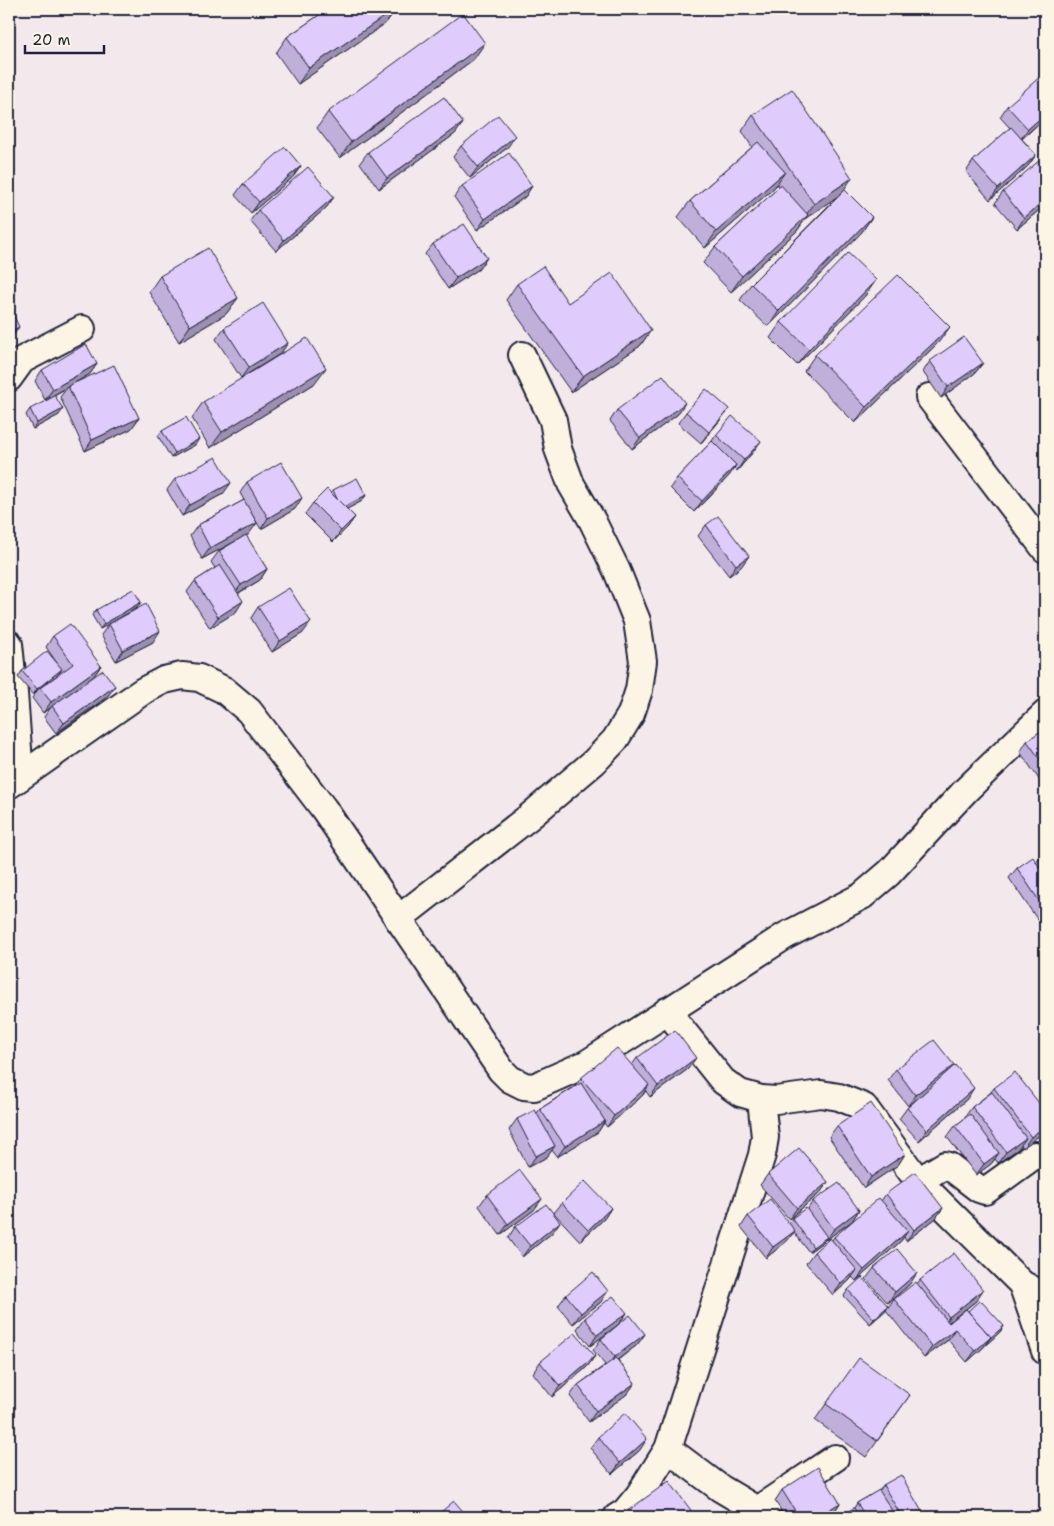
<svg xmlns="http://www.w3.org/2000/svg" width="1054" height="1526" viewBox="0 0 1054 1526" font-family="'Shantell Sans',sans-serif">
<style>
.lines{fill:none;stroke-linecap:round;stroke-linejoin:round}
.minor-casing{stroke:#22223b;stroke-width:30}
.minor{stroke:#fcf5e5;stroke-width:26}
.wall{fill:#c0afda;stroke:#22223b;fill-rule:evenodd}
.shaded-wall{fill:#9c8fb1;stroke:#22223b}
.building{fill:#dfccfd;stroke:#22223b}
</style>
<rect width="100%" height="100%" fill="#f3e9ec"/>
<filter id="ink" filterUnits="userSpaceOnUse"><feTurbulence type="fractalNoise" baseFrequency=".02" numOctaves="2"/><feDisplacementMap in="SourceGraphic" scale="10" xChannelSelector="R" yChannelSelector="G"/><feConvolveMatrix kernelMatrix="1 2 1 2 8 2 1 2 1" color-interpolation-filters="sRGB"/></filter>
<g filter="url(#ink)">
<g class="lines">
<g class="minor-casing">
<g id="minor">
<polyline points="9,378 22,360 82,329"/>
<polyline points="929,397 1045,549"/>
<polyline points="9,644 14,693 20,777"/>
<polyline points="9,785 143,691 164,680 182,676 199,678 224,690 249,711 324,809 501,1070 510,1079 524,1086 534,1087 586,1064 785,936 862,896 889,873 966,790 1045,714"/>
<polyline points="398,919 529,817 594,762 615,740 631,714 639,690 643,661 637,621 617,571 592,520 571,484 558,449 553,420 522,355"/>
<polyline points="667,1011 723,1081 740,1093 761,1099 776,1100 821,1094 839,1097 864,1107 918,1181 1022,1284 1045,1296"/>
<polyline points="918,1181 945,1165 949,1166 979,1189 985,1191 1035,1155"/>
<polyline points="1022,1284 1045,1351"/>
<polyline points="668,1449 720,1488 757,1510 763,1517"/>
<polyline points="757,1510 835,1458"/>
<polyline points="617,1517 625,1512 639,1495 668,1449 762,1155 765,1137 761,1099"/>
</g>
</g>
<use href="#minor" class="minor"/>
</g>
<g class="wall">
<polygon points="328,9 396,9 386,23 298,84 276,53 287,37"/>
<polygon points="474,59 340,158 317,128 328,112"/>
<polygon points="1007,106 1045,118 1022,139 1036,155 1028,166 990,200 966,172 973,161 1010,128 1000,117"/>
<polygon points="753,115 872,217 861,233 768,327 740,300 751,284 838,196 806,218 797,231 731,292 703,263 715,247 779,187 777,183 774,188 705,248 678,217 690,201 752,147 742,131"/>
<polygon points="463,123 455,134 379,189 360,163 368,152"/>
<polygon points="461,146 508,147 470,178 453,157"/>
<polygon points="301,166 293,177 251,213 235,195 243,184"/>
<polygon points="462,186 532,186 525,197 477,230 454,197"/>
<polygon points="1003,192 1045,205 1017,229 995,203"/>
<polygon points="334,197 326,208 276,251 250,221 258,210"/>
<polygon points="433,244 479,269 448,289 425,254"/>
<polygon points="160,276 238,298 226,314 179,342 149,292"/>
<polygon points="876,280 865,296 797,365 770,338 781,322"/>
<polygon points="517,284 568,303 651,330 640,346 571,392 506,300"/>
<polygon points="224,328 288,343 280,354 241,378 216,339"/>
<polygon points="938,343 855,423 804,371 815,355"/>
<polygon points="930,361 983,363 975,373 941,398 923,372"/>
<polygon points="97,364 90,374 74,383 139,418 131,429 85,451 60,397 67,388 45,400 35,381 42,370"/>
<polygon points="314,384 210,448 192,418 203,402"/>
<polygon points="30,409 59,415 33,429 26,415"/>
<polygon points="617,410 678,414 632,449 610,421"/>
<polygon points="686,412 721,419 701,443 678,423"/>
<polygon points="162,431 195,445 171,458 158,436"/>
<polygon points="716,435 753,452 737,471 734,468 729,476 694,512 670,488 677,478 712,441"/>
<polygon points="175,479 223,494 182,516 167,490"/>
<polygon points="247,482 295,509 261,529 251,513 249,534 246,536 267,569 260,580 239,593 236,612 210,628 187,592 195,581 215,568 211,562 219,551 230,544 202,559 190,536 198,525 244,500 240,493"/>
<polygon points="333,490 366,495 362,501 347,509 355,517 347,528 333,542 305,514 313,503 331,493"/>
<polygon points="706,525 741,567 729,576 698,536"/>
<polygon points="141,602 137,608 112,622 153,642 116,661 101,635 109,624 100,629 92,615 96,610"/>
<polygon points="258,607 303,633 272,652 251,618"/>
<polygon points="53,636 101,666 93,677 115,686 107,697 56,733 44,717 51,707 43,713 32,698 37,691 33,695 18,677 22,671 59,666 46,647"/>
<polygon points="1045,728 1045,788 1020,752 1027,741"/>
<polygon points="1045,854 1045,913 1037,919 1009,878 1017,868 1036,862 1039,858"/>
<polygon points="637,1058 688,1069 650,1097 646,1091 642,1096 607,1127 604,1123 598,1132 557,1157 552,1150 547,1157 528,1167 509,1130 517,1119 537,1113 540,1109 575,1086 581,1078 632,1065"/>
<polygon points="896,1069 967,1099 919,1141 899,1119 907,1108 920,1096 908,1106 888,1080"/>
<polygon points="994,1088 1045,1131 1023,1148 1021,1145 1018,1149 998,1163 995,1159 991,1164 976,1175 947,1137 955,1126 965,1118 964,1118 972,1107 990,1093"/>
<polygon points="837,1126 905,1154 898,1165 864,1188 829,1137"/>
<polygon points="768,1174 828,1182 820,1193 789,1219 760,1185"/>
<polygon points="886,1194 943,1208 935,1219 906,1241 904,1237 900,1242 856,1281 852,1277 849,1281 833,1295 806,1263 814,1252 832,1240 834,1237 881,1201"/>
<polygon points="487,1195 534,1210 500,1235 479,1206"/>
<polygon points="813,1201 859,1210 852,1221 826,1240 825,1239 823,1242 809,1252 794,1232 787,1241 766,1258 741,1227 748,1216 789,1223 792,1218 807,1210"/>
<polygon points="562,1203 611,1208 604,1219 580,1241 554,1213"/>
<polygon points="515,1227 552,1233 522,1257 508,1238"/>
<polygon points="874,1268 910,1284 888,1303 866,1279"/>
<path d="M920,1280L976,1301L966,1309L968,1311L1004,1326L1000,1332L967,1362L948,1340L924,1358L886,1310L894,1299L918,1283ZM963,1311L949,1323V1322Z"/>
<polygon points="848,1290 888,1306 885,1311 870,1324 844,1296"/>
<polygon points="566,1295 601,1302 573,1324 558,1306"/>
<polygon points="627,1313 619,1324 590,1346 577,1329 585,1318"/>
<polygon points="645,1334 637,1345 618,1360 635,1383 627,1394 589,1422 570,1396 578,1385 605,1365 593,1350 601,1339"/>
<polygon points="595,1356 587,1367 552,1397 533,1373 540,1362"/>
<polygon points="910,1395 866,1457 815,1420 826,1404"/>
<polygon points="598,1437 640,1450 612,1474 590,1448"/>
<polygon points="883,1485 925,1517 838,1517 854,1508 857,1503 880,1490"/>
<polygon points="782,1490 840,1503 833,1514 828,1517 785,1517 775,1501"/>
</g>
<g class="shaded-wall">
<polygon points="395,9 396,9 386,23 298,84 309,68"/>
<polygon points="485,43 474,59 340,158 351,142"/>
<polygon points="1045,114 1045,118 1020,140 1028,129"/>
<polygon points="463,123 455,134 379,189 387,178"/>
<polygon points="515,136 508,147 470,178 478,167"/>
<polygon points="1036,155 1028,166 990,200 998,189"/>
<polygon points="301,166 293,177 251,213 259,202"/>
<polygon points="785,172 774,188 705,248 716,232"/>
<polygon points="852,178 841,194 806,218 797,231 731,292 742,276 803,219 814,204"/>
<polygon points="532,186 525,197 477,230 485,219"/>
<polygon points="334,197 326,208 276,251 284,240"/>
<polygon points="1045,200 1045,205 1017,229 1024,218"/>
<polygon points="872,217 861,233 768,327 779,311"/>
<polygon points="487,258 479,269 448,289 456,278"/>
<polygon points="876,280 865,296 797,365 809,349"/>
<polygon points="238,298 226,314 179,342 190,326"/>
<polygon points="19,327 9,342 9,332"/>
<polygon points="950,327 938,343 855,423 866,407"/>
<polygon points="651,330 640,346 571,392 583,376"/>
<polygon points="288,343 280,354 241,378 249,367"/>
<polygon points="983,363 975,373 941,398 948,387"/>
<polygon points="97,364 90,374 45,400 53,389"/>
<polygon points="326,368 314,384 210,448 222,432"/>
<polygon points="685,403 678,414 632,449 640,438"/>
<polygon points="63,409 59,415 33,429 37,423"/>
<polygon points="729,409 721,419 701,443 709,432"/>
<polygon points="139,418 131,429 85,451 92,440"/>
<polygon points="199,439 195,445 171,458 175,453"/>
<polygon points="761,441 753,452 737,471 744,460"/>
<polygon points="736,465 729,476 694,512 702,501"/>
<polygon points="231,483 223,494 182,516 190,505"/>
<polygon points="366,495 362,501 338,514 342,508"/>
<polygon points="302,498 295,509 261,529 268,518"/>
<polygon points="355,517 347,528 333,542 341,531"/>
<polygon points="257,523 249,534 202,559 210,548"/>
<polygon points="749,556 741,567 729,576 736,565"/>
<polygon points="267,569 260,580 233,596 241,585"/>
<polygon points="243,601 236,612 210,628 218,617"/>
<polygon points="141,602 137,608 100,629 104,624"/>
<polygon points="311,622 303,633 272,652 280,641"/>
<polygon points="160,631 153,642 116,661 123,650"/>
<polygon points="101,666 93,677 43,713 51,702"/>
<polygon points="62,669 58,675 40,688 33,695 37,689"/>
<polygon points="115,686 107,697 56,733 64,723"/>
<polygon points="1045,907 1045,913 1037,919 1044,908"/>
<polygon points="696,1058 688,1069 650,1097 658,1086"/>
<polygon points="954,1065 946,1076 908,1106 915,1095"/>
<polygon points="649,1085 642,1096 607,1127 614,1116"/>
<polygon points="974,1088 967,1099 919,1141 927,1130"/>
<polygon points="605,1121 598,1132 557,1157 565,1146"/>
<polygon points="1045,1126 1045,1131 1023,1148 1031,1137"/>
<polygon points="1026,1138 1018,1149 998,1163 1006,1152"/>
<polygon points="555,1146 547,1157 528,1167 536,1156"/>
<polygon points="999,1153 991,1164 976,1175 984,1164"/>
<polygon points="905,1154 898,1165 864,1188 871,1177"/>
<polygon points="828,1182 820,1193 789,1219 797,1208"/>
<polygon points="542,1199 534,1210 500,1235 508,1224"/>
<polygon points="611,1208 604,1219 580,1241 588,1230"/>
<polygon points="943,1208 935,1219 906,1241 914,1230"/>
<polygon points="859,1210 852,1221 826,1240 834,1229"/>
<polygon points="560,1222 552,1233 522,1257 530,1246"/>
<polygon points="795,1231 787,1241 766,1258 773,1247"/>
<polygon points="908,1231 900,1242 856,1281 864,1270"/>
<polygon points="827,1237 823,1242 809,1252 813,1247"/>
<polygon points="857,1270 849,1281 833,1295 841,1284"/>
<polygon points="917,1273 910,1284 888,1303 895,1292"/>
<polygon points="983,1290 976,1301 941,1328 949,1317"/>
<polygon points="608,1291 601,1302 573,1324 581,1313"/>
<polygon points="888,1306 885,1311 870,1324 874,1319"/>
<polygon points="627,1313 619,1324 590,1346 597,1335"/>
<polygon points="1004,1326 1000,1332 986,1345 989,1339"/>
<polygon points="955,1329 948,1340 924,1358 932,1347"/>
<polygon points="645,1334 637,1345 607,1368 615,1357"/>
<polygon points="991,1337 983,1348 967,1362 975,1351"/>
<polygon points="595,1356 587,1367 552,1397 560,1386"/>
<polygon points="635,1383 627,1394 589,1422 596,1411"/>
<polygon points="647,1439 640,1450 612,1474 620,1463"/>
<polygon points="840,1503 833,1514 828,1517 817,1517"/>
</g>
<g class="building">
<polygon points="328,9 395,9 309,68 287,37"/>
<polygon points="463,13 485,43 351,142 328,112"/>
<polygon points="1043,74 1045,76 1045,114 1028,129 1007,106"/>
<polygon points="792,89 852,178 814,204 753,115"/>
<polygon points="444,97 463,123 387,178 368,152"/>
<polygon points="498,115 515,136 478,167 461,146"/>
<polygon points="1011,127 1036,155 998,189 973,161"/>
<polygon points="758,142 785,172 716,232 690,201"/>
<polygon points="285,147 301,166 259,202 243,184"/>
<polygon points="509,153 532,186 485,219 462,186"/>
<polygon points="1042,158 1045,162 1045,200 1024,218 1003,192"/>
<polygon points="308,167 334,197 284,240 258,210"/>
<polygon points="781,185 808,215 742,276 715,247"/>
<polygon points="845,190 872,217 779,311 751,284"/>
<polygon points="464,224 487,258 456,278 433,244"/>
<polygon points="208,248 238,298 190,326 160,276"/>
<polygon points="848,253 876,280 809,349 781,322"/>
<polygon points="543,266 568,303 612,273 651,330 583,376 517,284"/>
<polygon points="898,275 950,327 866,407 815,355"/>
<polygon points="263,303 288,343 249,367 224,328"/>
<polygon points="9,305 19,327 9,332"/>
<polygon points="964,337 983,363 948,387 930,361"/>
<polygon points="307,338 326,368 222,432 203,402"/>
<polygon points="86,344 97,364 53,389 42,370"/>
<polygon points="114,365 139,418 92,440 68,386"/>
<polygon points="663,375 685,403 640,438 617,410"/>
<polygon points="706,389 729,409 709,432 686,412"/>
<polygon points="55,396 63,409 37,423 30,409"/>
<polygon points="732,416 761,441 744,460 716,435"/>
<polygon points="186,417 199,439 175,453 162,431"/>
<polygon points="712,441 736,465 702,501 677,478"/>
<polygon points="216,457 231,483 190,505 175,479"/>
<polygon points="281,462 302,498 268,518 247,482"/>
<polygon points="357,478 366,495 344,507 338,501 333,490"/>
<polygon points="327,489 355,517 341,531 313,503"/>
<polygon points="244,500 257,523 210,548 198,525"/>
<polygon points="718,516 749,556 736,565 706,525"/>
<polygon points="246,535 267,569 241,585 219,551"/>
<polygon points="220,565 243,601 218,617 195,581"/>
<polygon points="289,588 311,622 280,641 258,607"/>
<polygon points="133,589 141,602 104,624 96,610"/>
<polygon points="146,604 160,631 123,650 109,624"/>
<polygon points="70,624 101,666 51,702 40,688 73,664 53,636"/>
<polygon points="47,651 62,669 37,689 22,671"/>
<polygon points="103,670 115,686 64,723 52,706"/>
<polygon points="1045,728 1045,766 1027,741"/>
<polygon points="1045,854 1045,867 1039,858"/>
<polygon points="1033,857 1045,876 1045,907 1044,908 1017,868"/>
<polygon points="675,1030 696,1058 658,1086 637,1058"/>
<polygon points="934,1040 954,1065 915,1095 896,1069"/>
<polygon points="617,1048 649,1085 614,1116 581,1078"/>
<polygon points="955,1065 974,1088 927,1130 907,1108"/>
<polygon points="1015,1072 1045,1111 1045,1126 1031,1137 994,1088"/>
<polygon points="581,1083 605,1121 565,1146 540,1109"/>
<polygon points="992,1092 1026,1138 1006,1152 972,1107"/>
<polygon points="871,1103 905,1154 871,1177 837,1126"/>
<polygon points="535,1110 555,1146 536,1156 517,1119"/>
<polygon points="970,1114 999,1153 984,1164 955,1126"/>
<polygon points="799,1148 828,1182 797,1208 768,1174"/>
<polygon points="520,1170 542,1199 508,1224 487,1195"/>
<polygon points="915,1172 943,1208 914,1230 886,1194"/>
<polygon points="585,1181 611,1208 588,1230 562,1203"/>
<polygon points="839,1183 859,1210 834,1229 813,1201"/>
<polygon points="879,1198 908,1231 864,1270 834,1237"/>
<polygon points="770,1199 795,1231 773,1247 748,1216"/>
<polygon points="546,1204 560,1222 530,1246 515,1227"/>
<polygon points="806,1208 827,1237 813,1247 792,1218"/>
<polygon points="830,1238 857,1270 841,1284 814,1252"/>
<polygon points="897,1249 917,1273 895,1292 874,1268"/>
<polygon points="954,1253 983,1290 949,1317 920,1280"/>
<polygon points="593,1272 608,1291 581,1313 566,1295"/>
<polygon points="862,1277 888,1306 874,1319 848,1290"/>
<polygon points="916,1282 949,1323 966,1309 991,1337 975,1351 955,1329 932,1347 894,1299"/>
<polygon points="613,1296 627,1313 597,1335 585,1318"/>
<polygon points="980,1300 1004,1326 989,1339 991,1337 968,1311"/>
<polygon points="630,1315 645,1334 615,1357 601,1339"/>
<polygon points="575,1333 595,1356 560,1386 540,1362"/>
<polygon points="616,1358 635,1383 596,1411 578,1385"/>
<polygon points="859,1358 910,1395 877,1441 826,1404"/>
<polygon points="625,1413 647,1439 620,1463 598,1437"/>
<polygon points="818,1467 840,1503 817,1517 799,1517 782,1490"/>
<polygon points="901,1475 925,1517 902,1517 883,1485"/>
<polygon points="669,1481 696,1517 619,1517"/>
<polygon points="879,1490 896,1517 866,1517 857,1503"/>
<polygon points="454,1501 468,1517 435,1517"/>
<polygon points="854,1508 859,1517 838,1517"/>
</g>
</g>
<rect width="1054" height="1526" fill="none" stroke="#fcf5e5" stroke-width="30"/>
<rect x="15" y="15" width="1024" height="1496" fill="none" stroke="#22223b" stroke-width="2" filter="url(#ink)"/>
<path d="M25 45v8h79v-8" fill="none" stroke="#22223b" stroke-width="2.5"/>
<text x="32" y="45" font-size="15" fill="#22223b" stroke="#fcf5e5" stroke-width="4" paint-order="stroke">20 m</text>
</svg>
